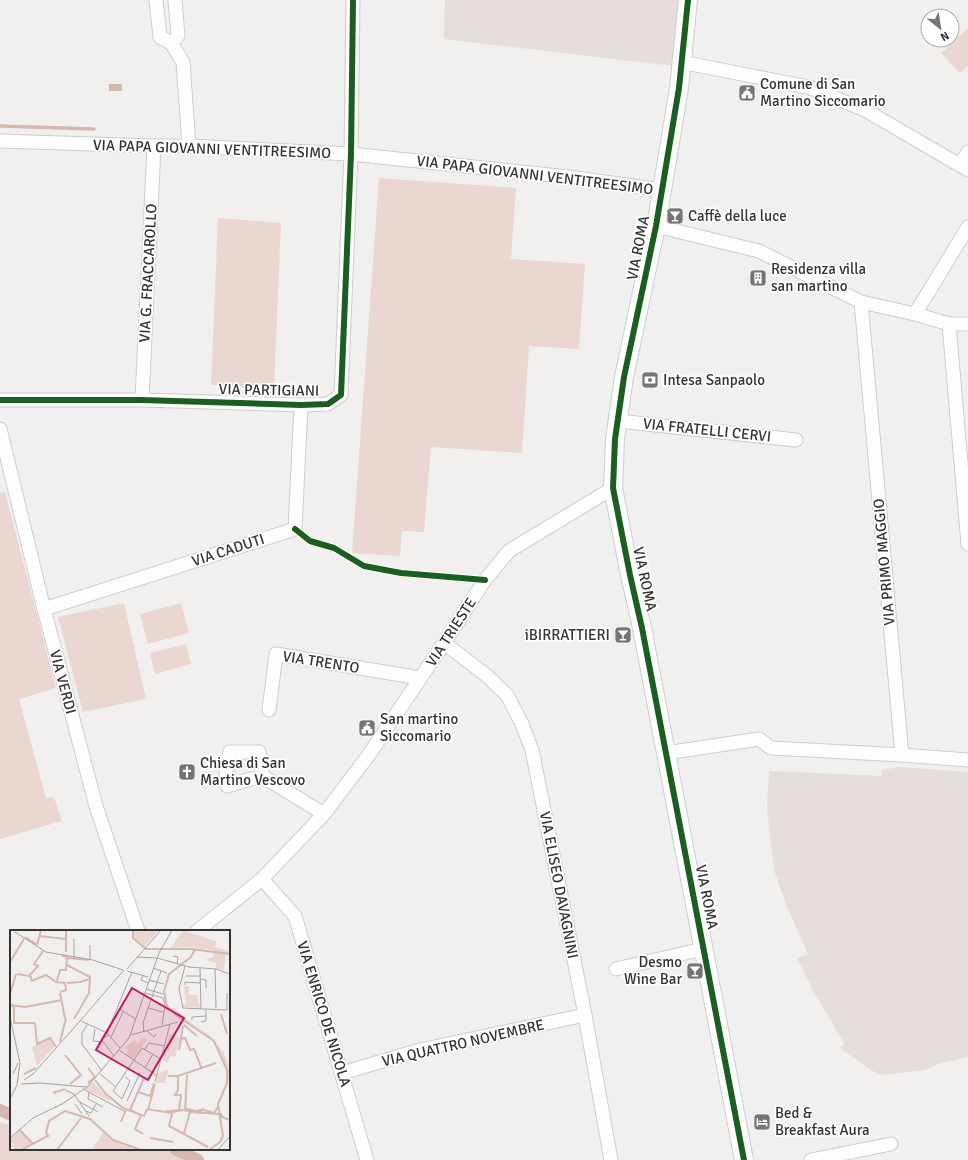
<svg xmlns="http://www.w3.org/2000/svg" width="968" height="1160" viewBox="0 0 968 1160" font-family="Signika,sans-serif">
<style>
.built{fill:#e6dedc}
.green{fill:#ead7d1}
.water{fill:#d5b9b0}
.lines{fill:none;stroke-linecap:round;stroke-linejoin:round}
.stream{stroke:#d5b9b0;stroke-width:3.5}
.canal{stroke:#d5b9b0;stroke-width:12}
.street-casing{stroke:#cecdcd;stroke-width:15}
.secondary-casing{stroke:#cecdcd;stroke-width:20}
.street{stroke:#fdfdfd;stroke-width:13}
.secondary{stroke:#fdfdfd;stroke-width:18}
.cycleway-casing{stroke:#fff;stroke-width:8}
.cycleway{stroke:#1b5e20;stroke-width:6}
.labels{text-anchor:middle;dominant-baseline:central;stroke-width:3.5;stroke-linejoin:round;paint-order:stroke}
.poi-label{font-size:15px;fill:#343232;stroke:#fff;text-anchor:start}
.street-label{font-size:15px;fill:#343232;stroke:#fff}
.inset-river{fill:none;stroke:#d5b9b0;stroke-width:2}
.inset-road{fill:none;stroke:#a6a4a3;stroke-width:1}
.view{fill:#c2185b;fill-opacity:0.15;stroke:#c2185b;stroke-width:2}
.inset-edge{fill:none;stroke:#343232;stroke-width:2}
</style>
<rect width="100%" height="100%" fill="#f2f0ef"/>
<g class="built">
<polygon points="445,0 681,0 674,66 444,39"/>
<polygon points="899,767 968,772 968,1057 941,1063 925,1070 879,1075 839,1048 845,1044 813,991 797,958 808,954 787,907 774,870 767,808 769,771 882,776 882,770"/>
</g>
<g class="green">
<polygon points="968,28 968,66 960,73 941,53"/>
<polygon points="379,178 516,188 511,259 585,264 579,349 529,346 522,453 431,447 424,532 402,531 400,556 352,553"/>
<polygon points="218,218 281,223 274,388 211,385"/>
<polygon points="5,492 56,688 19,699 46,798 54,797 62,821 0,839 0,493"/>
<polygon points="124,603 146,699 83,712 58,617"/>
<polygon points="181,603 189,633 148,644 140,614"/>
<polygon points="186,644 191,664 155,674 150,653"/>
<polygon points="0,1122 11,1125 11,1149 169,1149 183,1160 0,1160"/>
</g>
<rect class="water" x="109" y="84" width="13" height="7"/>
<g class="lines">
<polyline class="stream" points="0,126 94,129"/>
<g class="canal">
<polyline points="0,1110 11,1115"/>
<polyline points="175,1149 198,1160"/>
</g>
<g class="street-casing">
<g id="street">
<polyline points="156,0 160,37 171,43 178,36 175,0"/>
<polyline points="171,43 183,62 189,146"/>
<polyline points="681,62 808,87 865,110 968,170"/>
<polyline points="0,141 154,146 189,146 351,154 569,177 662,190"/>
<polyline points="960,165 968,152"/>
<polyline points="656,226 759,251 861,302 915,314 949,324 968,324"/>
<polyline points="861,302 902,755"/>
<polyline points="915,314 968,227"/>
<polyline points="949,324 968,544"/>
<polyline points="0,400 142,400 301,405 328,404 341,395 351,154 353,0"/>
<polyline points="142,400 154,146"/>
<polyline points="618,421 796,440"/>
<polyline points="0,429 44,609 96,806 138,931"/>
<polyline points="44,609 295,529 301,405"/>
<polyline points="444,643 486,675 507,695 522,724 532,750 585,1015 611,1160"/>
<polyline points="269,710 276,654 420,678"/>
<polygon points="230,752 259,752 262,764 262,776 227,786 226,772"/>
<polyline points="666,753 759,739 771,748 902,755 968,760"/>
<polyline points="262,776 324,814"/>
<polyline points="262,879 295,916 367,1160"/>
<polyline points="197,931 262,879 324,814 368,756 444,643 485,580 509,551 613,488"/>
<polyline points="616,969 703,949"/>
<polyline points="342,1073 420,1050 585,1015"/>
<polyline points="811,1160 891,1144"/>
</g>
</g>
<g class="secondary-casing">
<polyline id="secondary" points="688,0 679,88 656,226 624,377 615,439 613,488 630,575 642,628 744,1160"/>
</g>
<use href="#street" class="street"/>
<use href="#secondary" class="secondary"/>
<g class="cycleway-casing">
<g id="cycleway">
<polyline points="688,0 679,88 656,226 624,377 615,439 613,488 630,575 642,628 744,1160"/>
<polyline points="0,400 142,400 301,405 328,404 341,395 351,154 353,0"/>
<polyline points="295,529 310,541 334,548 364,566 401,573 485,580"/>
</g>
</g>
<use href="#cycleway" class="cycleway"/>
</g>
<defs>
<g id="civic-square" transform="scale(0.9)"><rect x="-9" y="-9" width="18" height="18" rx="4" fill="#767474" stroke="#fff"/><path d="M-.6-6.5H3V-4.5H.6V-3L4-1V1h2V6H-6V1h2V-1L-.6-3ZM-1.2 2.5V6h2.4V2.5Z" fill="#fff"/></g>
<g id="bar-square" transform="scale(0.9)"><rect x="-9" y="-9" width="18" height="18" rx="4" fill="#767474" stroke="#fff"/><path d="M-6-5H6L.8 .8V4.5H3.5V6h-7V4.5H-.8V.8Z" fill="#fff"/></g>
<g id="building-square" transform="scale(0.9)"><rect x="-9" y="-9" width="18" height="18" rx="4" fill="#767474" stroke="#fff"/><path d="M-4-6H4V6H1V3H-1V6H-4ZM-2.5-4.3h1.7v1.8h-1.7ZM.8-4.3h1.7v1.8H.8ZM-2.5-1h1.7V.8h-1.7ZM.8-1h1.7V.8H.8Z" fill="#fff"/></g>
<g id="bank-square" transform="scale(0.9)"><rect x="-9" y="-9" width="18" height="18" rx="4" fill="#767474" stroke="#fff"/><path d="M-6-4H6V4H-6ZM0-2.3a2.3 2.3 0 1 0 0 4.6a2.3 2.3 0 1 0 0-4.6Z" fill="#fff"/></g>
<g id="church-square" transform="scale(0.9)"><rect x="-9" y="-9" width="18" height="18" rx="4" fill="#767474" stroke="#fff"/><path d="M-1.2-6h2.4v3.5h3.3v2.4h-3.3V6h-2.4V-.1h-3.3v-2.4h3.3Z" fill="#fff"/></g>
<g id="hotel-square" transform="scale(0.9)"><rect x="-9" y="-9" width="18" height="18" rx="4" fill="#767474" stroke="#fff"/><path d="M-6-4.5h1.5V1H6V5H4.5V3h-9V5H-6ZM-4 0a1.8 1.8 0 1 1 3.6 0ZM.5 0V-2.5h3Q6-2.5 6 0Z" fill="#fff"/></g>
</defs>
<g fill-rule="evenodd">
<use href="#civic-square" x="747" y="93"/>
<use href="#bar-square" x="675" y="216"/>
<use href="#building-square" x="758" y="278"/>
<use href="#bank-square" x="650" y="380"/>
<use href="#bar-square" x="623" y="635"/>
<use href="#civic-square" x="367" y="728"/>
<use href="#church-square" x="187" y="772"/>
<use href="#bar-square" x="695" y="971"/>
<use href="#hotel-square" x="762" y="1122"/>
</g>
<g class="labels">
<g class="poi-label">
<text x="760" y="84">Comune di San<tspan x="760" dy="17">Martino Siccomario</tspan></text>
<text x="688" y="216">Caffè della luce</text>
<text x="771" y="269">Residenza villa<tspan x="771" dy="17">san martino</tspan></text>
<text x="663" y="380">Intesa Sanpaolo</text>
<text x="610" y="635" text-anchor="end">iBIRRATTIERI</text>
<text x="380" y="719">San martino<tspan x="380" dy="17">Siccomario</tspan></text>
<text x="200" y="763">Chiesa di San<tspan x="200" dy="17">Martino Vescovo</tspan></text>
<text x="682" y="962" text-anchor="end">Desmo<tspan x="682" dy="17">Wine Bar</tspan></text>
<text x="775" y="1113">Bed &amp;<tspan x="775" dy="17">Breakfast Aura</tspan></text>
</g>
<g class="street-label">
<text transform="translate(212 149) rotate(2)">VIA PAPA GIOVANNI VENTITREESIMO</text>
<text transform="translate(535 175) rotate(7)">VIA PAPA GIOVANNI VENTITREESIMO</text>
<text transform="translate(638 248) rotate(-79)">VIA ROMA</text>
<text transform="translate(148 273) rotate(-87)">VIA G. FRACCAROLLO</text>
<text transform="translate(269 390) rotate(1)">VIA PARTIGIANI</text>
<text transform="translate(707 430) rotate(6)">VIA FRATELLI CERVI</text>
<text transform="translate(228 550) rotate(-18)">VIA CADUTI</text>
<text transform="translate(884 562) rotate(-95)">VIA PRIMO MAGGIO</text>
<text transform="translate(645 579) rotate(78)">VIA ROMA</text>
<text transform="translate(451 632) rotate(-57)">VIA TRIESTE</text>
<text transform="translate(321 662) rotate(9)">VIA TRENTO</text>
<text transform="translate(63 682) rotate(75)">VIA VERDI</text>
<text transform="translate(559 885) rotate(79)">VIA ELISEO DAVAGNINI</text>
<text transform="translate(707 897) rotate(79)">VIA ROMA</text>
<text transform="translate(324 1014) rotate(73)">VIA ENRICO DE NICOLA</text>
<text transform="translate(463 1043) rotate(-13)">VIA QUATTRO NOVEMBRE</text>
</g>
</g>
<g transform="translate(10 930)">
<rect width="220" height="220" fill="#f2f0ef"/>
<path d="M124,0H149L135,16L125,8ZM173,0L205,11L207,13L204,19L205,17L220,22V25L216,24L214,40L206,39V33L195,30L203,27L204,20L179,17L161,18ZM174,56H179V65H187L190,78L171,76L176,74ZM164,78L181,93L197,103L213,121L220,138L218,157V140L207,115L194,102L166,85L161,79ZM160,104L170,107L165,127L160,126L158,133L153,131V124ZM40,108L45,116L27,136L22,117ZM132,108L137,110L123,129L116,124L119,120L115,118L124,110L129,113ZM155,140H159L155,153H146L148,144ZM83,152L100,170V171L75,159ZM10,199L23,214L5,220L0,209ZM94,201L103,210L115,216H122L121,220H82Z" fill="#ead7d1"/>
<path class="inset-river" d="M123,0V8L136,19H181L220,24M29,6L56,9V0M15,7L26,14M56,9V22M27,15L31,0M185,19L181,27L159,44L154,62L157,76L166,85L204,111L217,140V153L208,174L213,206L210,212L199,220M58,28L79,30M0,32L14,9M57,35L80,47L79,63L64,89M7,44L19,46L28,36L24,34L33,21M20,45L22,51L36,45L46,52L55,53L56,60L50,62M47,51L50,40H56L57,27L52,26M57,53L70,52L79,49V46M50,63L55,88M0,64L6,44M0,75L15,77L52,70M0,75L4,76V93H25M211,84L217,104M25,93L27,114L40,108L46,117M174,95L187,106M171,109L175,108L180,120L184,119L191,137M50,112L56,88M169,120L173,96M55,125L71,145L60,154M14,144L26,138M158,146H168L206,133M85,150L96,164L113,178L134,186L137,179M78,153L85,147L78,138M128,162L140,166L144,153M43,163L55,159M137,179L161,183L171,180L186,182L194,180L204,183L208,177M176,179L187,181L194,179M138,180L145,154M175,180L177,145M154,182L169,180L171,165H165L168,160V146M211,183L212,187L220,190M162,184L159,196L198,217M111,192L116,179M10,200L23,214M174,203L180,182L209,184M133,204L125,199L131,185L120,180L134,148M140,208L163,212M11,220L38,206L36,203L39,191L55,181L80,189L103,210L131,220M47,220L71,188"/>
<path class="inset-road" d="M5,2L36,22L83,30L113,40M163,26L168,27L167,34M127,27L147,28L179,37L206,39L220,44M64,29V9M80,29V15M175,36L169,59L173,78L217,80V63M143,38L157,43M117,39L151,0M190,39L191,79M205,39L206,78M117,41L138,47M133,45L131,50L138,53M176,46H191M191,49L196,50V58M139,50L154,54M175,55V52L190,53M136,59L153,64M135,63L153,68L155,75L152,95M138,78L153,82M109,79L126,89M0,87L10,133L7,155L0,169M182,90V87L196,86M70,91L114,40M71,91L97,103L110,118M191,92L196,91V79M77,95L72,103V114L92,141M85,99L83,111L92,112M137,101L144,107L146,104M134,102L133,93L151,41M97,103L122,42M99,105L91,109L104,126M121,105L168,92M101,107L113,82M135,119L139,113L155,116M109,120L146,145M135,138L143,124M3,144L8,133M90,144L106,157M115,147L120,151L112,169L103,161L132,118L151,129M14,150L23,144L70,91M145,152L160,94M11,154L30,153L76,157M73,159L114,181M55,160L64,164L79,186M79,162L78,169L93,177M0,164V150M117,171L130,143M70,172L88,182M65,174L72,184M76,181L81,183L86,174M0,208L23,188L52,174L77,157L119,108L149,23L162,0M208,220L220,206"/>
<path class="view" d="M122,58L174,88L138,150L86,120Z"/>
<rect width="220" height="220" class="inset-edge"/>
</g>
<g transform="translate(940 28) rotate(150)"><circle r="19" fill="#ffffff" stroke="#aeadad"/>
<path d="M0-3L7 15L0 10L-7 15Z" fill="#767474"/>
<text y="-6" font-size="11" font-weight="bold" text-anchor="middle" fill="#343232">N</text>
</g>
</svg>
